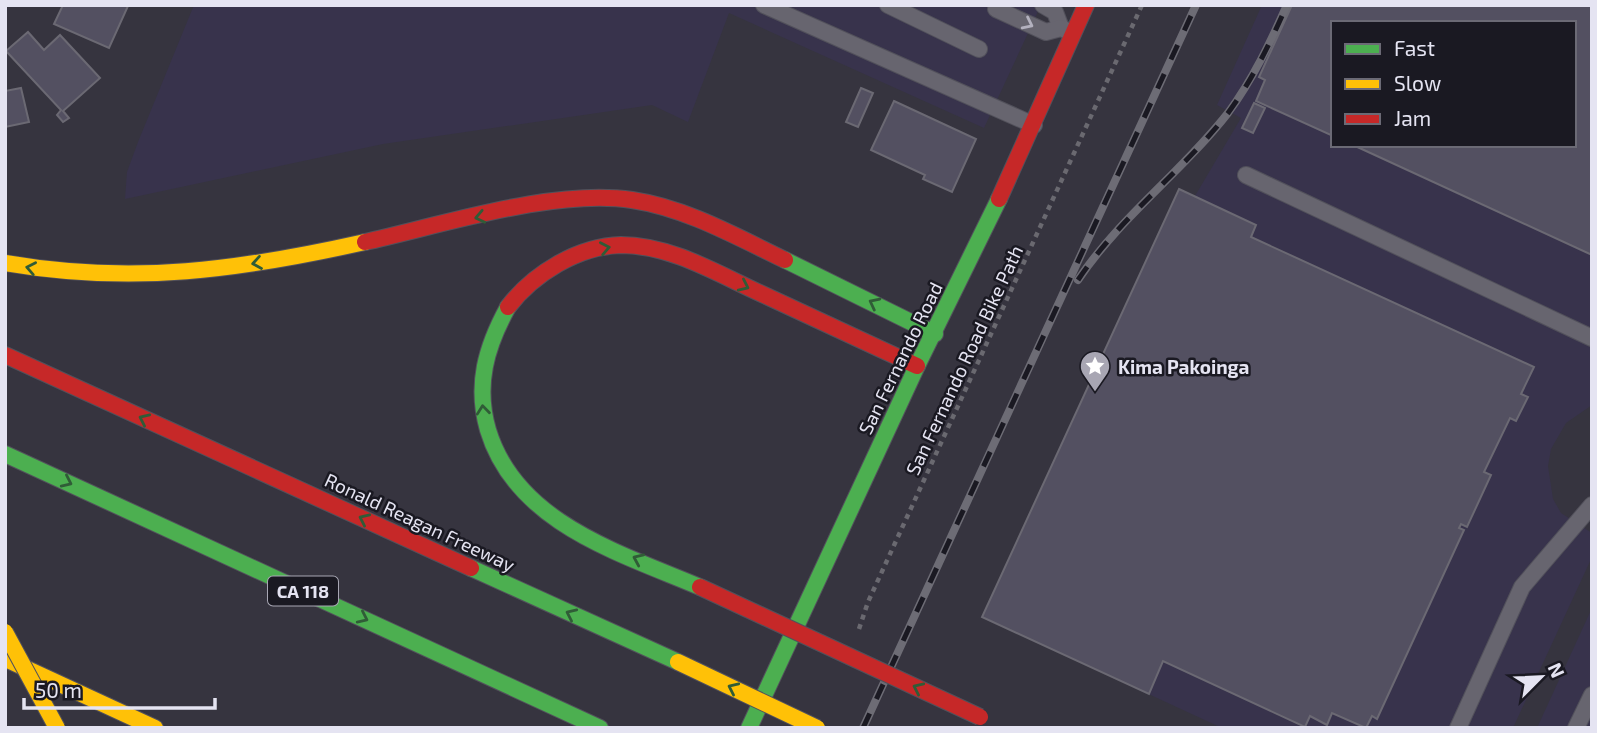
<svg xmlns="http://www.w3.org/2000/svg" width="1597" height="733" viewBox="0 0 1597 733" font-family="'Exo 2',sans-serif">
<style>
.built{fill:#38334c;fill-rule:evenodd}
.building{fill:#535061;stroke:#6b6973;stroke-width:2}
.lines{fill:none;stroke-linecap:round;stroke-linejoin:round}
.lane-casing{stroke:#52515b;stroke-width:18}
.fast-casing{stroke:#52515b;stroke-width:18}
.slow-casing{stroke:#52515b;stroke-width:18}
.jam-casing{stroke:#52515b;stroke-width:18}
.path{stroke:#6a6970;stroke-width:4.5;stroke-dasharray:5 5;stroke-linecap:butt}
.lane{stroke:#67656f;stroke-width:16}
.fast{stroke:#4caf50;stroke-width:16}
.slow{stroke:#ffc107;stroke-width:16}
.jam{stroke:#c62828;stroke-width:16}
.rail-casing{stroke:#6d6c75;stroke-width:8}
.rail{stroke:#1a1922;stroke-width:5;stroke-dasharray:16;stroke-linecap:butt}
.slow-bridge-casing{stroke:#52515b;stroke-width:18;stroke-linecap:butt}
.jam-bridge-casing{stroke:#52515b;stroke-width:18;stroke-linecap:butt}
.slow-bridge{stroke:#ffc107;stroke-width:16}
.jam-bridge{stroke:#c62828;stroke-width:16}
.oneway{stroke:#b3b1be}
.oneway2{stroke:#305c37}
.labels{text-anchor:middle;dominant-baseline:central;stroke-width:5;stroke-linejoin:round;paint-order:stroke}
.shield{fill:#1a1922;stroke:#a8a7b4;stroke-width:2}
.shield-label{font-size:18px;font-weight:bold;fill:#e5e4f2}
.street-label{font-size:19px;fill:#e5e4f2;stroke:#1a1922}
.poi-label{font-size:19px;font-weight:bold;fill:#e5e4f2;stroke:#1a1922;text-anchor:start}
</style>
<rect width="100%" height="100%" fill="#36343f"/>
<g class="built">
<polygon points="194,5 1041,5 984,128 729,13 688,122 652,105 383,144 125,199 127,172 138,142"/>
<path d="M1262,5H1592V405L1566,423L1551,449L1548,466L1553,499L1561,513L1592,533V557L1513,728H1222L982,617L1179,189L1195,196L1241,118L1217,105ZM1333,23H1574V145H1333Z"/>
<polygon points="1592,608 1592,728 1537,728"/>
</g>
<g class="building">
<polygon points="63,5 127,5 128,6 109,48 54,24"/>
<polygon points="1292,5 1592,5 1592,255 1353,145 1574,145 1574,23 1333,23 1333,136 1256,101 1265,80 1259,77"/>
<polygon points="28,32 44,50 60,35 100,78 63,111 69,118 63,122 57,115 61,110 6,51"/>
<polygon points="21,88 29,122 5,127 5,91"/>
<polygon points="861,88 873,93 858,127 846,122"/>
<polygon points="894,101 976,139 952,192 923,179 925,175 871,150"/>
<polygon points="1254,103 1265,108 1253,133 1242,128"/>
<polygon points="1179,189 1256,225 1251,237 1534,367 1521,394 1528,397 1516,421 1510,418 1484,472 1491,475 1467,527 1461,524 1459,528 1464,530 1377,719 1372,716 1366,728 1332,713 1327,725 1310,716 1305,727 1163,661 1149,694 982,617"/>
</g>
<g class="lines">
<g class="lane-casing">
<g id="lane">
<polyline points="764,5 1034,125"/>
<polyline points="888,5 979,49"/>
<polyline points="1043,5 1055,12 1061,28"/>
<polyline points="996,9 1046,32 1061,28 1072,33"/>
<polyline points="1246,175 1592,338"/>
<polyline points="1458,728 1522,587 1592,505"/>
<polyline points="1576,728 1592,695"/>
</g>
</g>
<g class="fast-casing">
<g id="fast">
<polyline points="785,260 935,334"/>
<path d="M508,307C486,347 475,385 488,430C516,523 620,553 700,587"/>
<polyline points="5,454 600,728"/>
<polyline points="471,568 678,662"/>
<polyline points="749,728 917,366 999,199"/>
</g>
</g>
<g class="slow-casing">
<g id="slow">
<path d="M5,263C133,285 240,270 365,242"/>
<polyline points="10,661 155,728"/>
</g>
</g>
<g class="jam-casing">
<g id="jam">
<polyline points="999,199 1086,5"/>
<path d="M365,242C442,225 555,188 632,200C686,208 737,237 785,260"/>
<path d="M508,307C533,274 578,246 621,245C671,245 718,274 762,294C813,318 865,342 917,366"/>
<polyline points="5,355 471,568"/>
</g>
</g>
<polyline class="path" points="859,629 868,602 1142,5"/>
<use href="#lane" class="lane"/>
<use href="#fast" class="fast"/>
<use href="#slow" class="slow"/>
<use href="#jam" class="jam"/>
<g class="rail-casing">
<g id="rail">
<path d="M1078,280C1120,217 1182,172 1228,113C1253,79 1270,43 1287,5"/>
<polyline points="863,728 1196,5"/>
</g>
</g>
<use href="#rail" class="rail"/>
<g class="slow-bridge-casing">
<g id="slow-bridge">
<polyline points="5,632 57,728"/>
<polyline points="678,662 817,728"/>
</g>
</g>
<g class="jam-bridge-casing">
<polyline id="jam-bridge" points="700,587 980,717"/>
</g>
<use href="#slow-bridge" class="slow-bridge"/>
<use href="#jam-bridge" class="jam-bridge"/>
</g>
<defs><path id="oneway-chevron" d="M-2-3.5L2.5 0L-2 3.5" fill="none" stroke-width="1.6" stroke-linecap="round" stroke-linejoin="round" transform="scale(1.75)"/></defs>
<use class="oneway" href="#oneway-chevron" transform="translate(1028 24) rotate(26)"/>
<g class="oneway2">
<use href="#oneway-chevron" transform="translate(480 217) rotate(168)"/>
<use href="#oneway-chevron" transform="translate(605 248) rotate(-11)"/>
<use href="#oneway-chevron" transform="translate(257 263) rotate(170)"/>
<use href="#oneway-chevron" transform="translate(31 268) rotate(-169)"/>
<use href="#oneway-chevron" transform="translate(744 286) rotate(25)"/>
<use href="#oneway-chevron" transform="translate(874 303) rotate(-153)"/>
<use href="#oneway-chevron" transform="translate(483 410) rotate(-96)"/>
<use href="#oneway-chevron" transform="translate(144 419) rotate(-155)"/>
<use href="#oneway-chevron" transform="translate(67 482) rotate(25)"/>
<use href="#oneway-chevron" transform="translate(364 519) rotate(-155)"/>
<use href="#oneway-chevron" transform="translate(638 559) rotate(-156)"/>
<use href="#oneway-chevron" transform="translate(571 614) rotate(-155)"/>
<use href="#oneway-chevron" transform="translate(363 618) rotate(25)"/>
<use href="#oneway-chevron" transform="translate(733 688) rotate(-155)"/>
<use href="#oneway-chevron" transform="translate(918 688) rotate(-155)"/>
</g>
<defs>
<g id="sight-pin" transform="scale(1.575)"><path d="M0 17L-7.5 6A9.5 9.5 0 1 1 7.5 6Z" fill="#a8a6b3" stroke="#1a1922"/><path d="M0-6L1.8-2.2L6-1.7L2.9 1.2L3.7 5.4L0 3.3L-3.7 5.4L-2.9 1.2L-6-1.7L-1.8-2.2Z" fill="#fff"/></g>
</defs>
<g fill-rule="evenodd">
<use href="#sight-pin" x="1095" y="366"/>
</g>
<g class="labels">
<rect class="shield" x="268" y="576.5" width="70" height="29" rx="5"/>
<g class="shield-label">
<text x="303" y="591">CA 118</text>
</g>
<g class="street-label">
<text transform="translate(900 358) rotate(-64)">San Fernando Road</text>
<text transform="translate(964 360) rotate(-65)">San Fernando Road Bike Path</text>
<text transform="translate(420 522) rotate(25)">Ronald Reagan Freeway</text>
</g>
<g class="poi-label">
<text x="1118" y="366">Kima Pakoinga</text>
</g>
</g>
<rect width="1597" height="733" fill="none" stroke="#e5e4f2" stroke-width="14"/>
<rect x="1331" y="21" width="245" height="126" fill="#1a1922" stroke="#6b6a75" stroke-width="2"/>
<rect x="1345" y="44" width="35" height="10" fill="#4caf50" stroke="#6b6a75" stroke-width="2"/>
<text x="1394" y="56" font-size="21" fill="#e5e4f2">Fast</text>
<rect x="1345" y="79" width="35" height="10" fill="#ffc107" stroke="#6b6a75" stroke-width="2"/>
<text x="1394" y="91" font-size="21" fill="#e5e4f2">Slow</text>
<rect x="1345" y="114" width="35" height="10" fill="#c62828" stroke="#6b6a75" stroke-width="2"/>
<text x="1394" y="126" font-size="21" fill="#e5e4f2">Jam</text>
<g transform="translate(1541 677) rotate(66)" stroke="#1a1922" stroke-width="5" paint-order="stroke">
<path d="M0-5L12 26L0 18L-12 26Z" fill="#e5e4f2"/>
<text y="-10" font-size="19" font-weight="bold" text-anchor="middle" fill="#e5e4f2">N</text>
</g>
<path d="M24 698v10h191v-10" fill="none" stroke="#e5e4f2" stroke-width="3.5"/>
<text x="35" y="698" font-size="21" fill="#e5e4f2" stroke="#1a1922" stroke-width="5" paint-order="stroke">50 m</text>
</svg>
